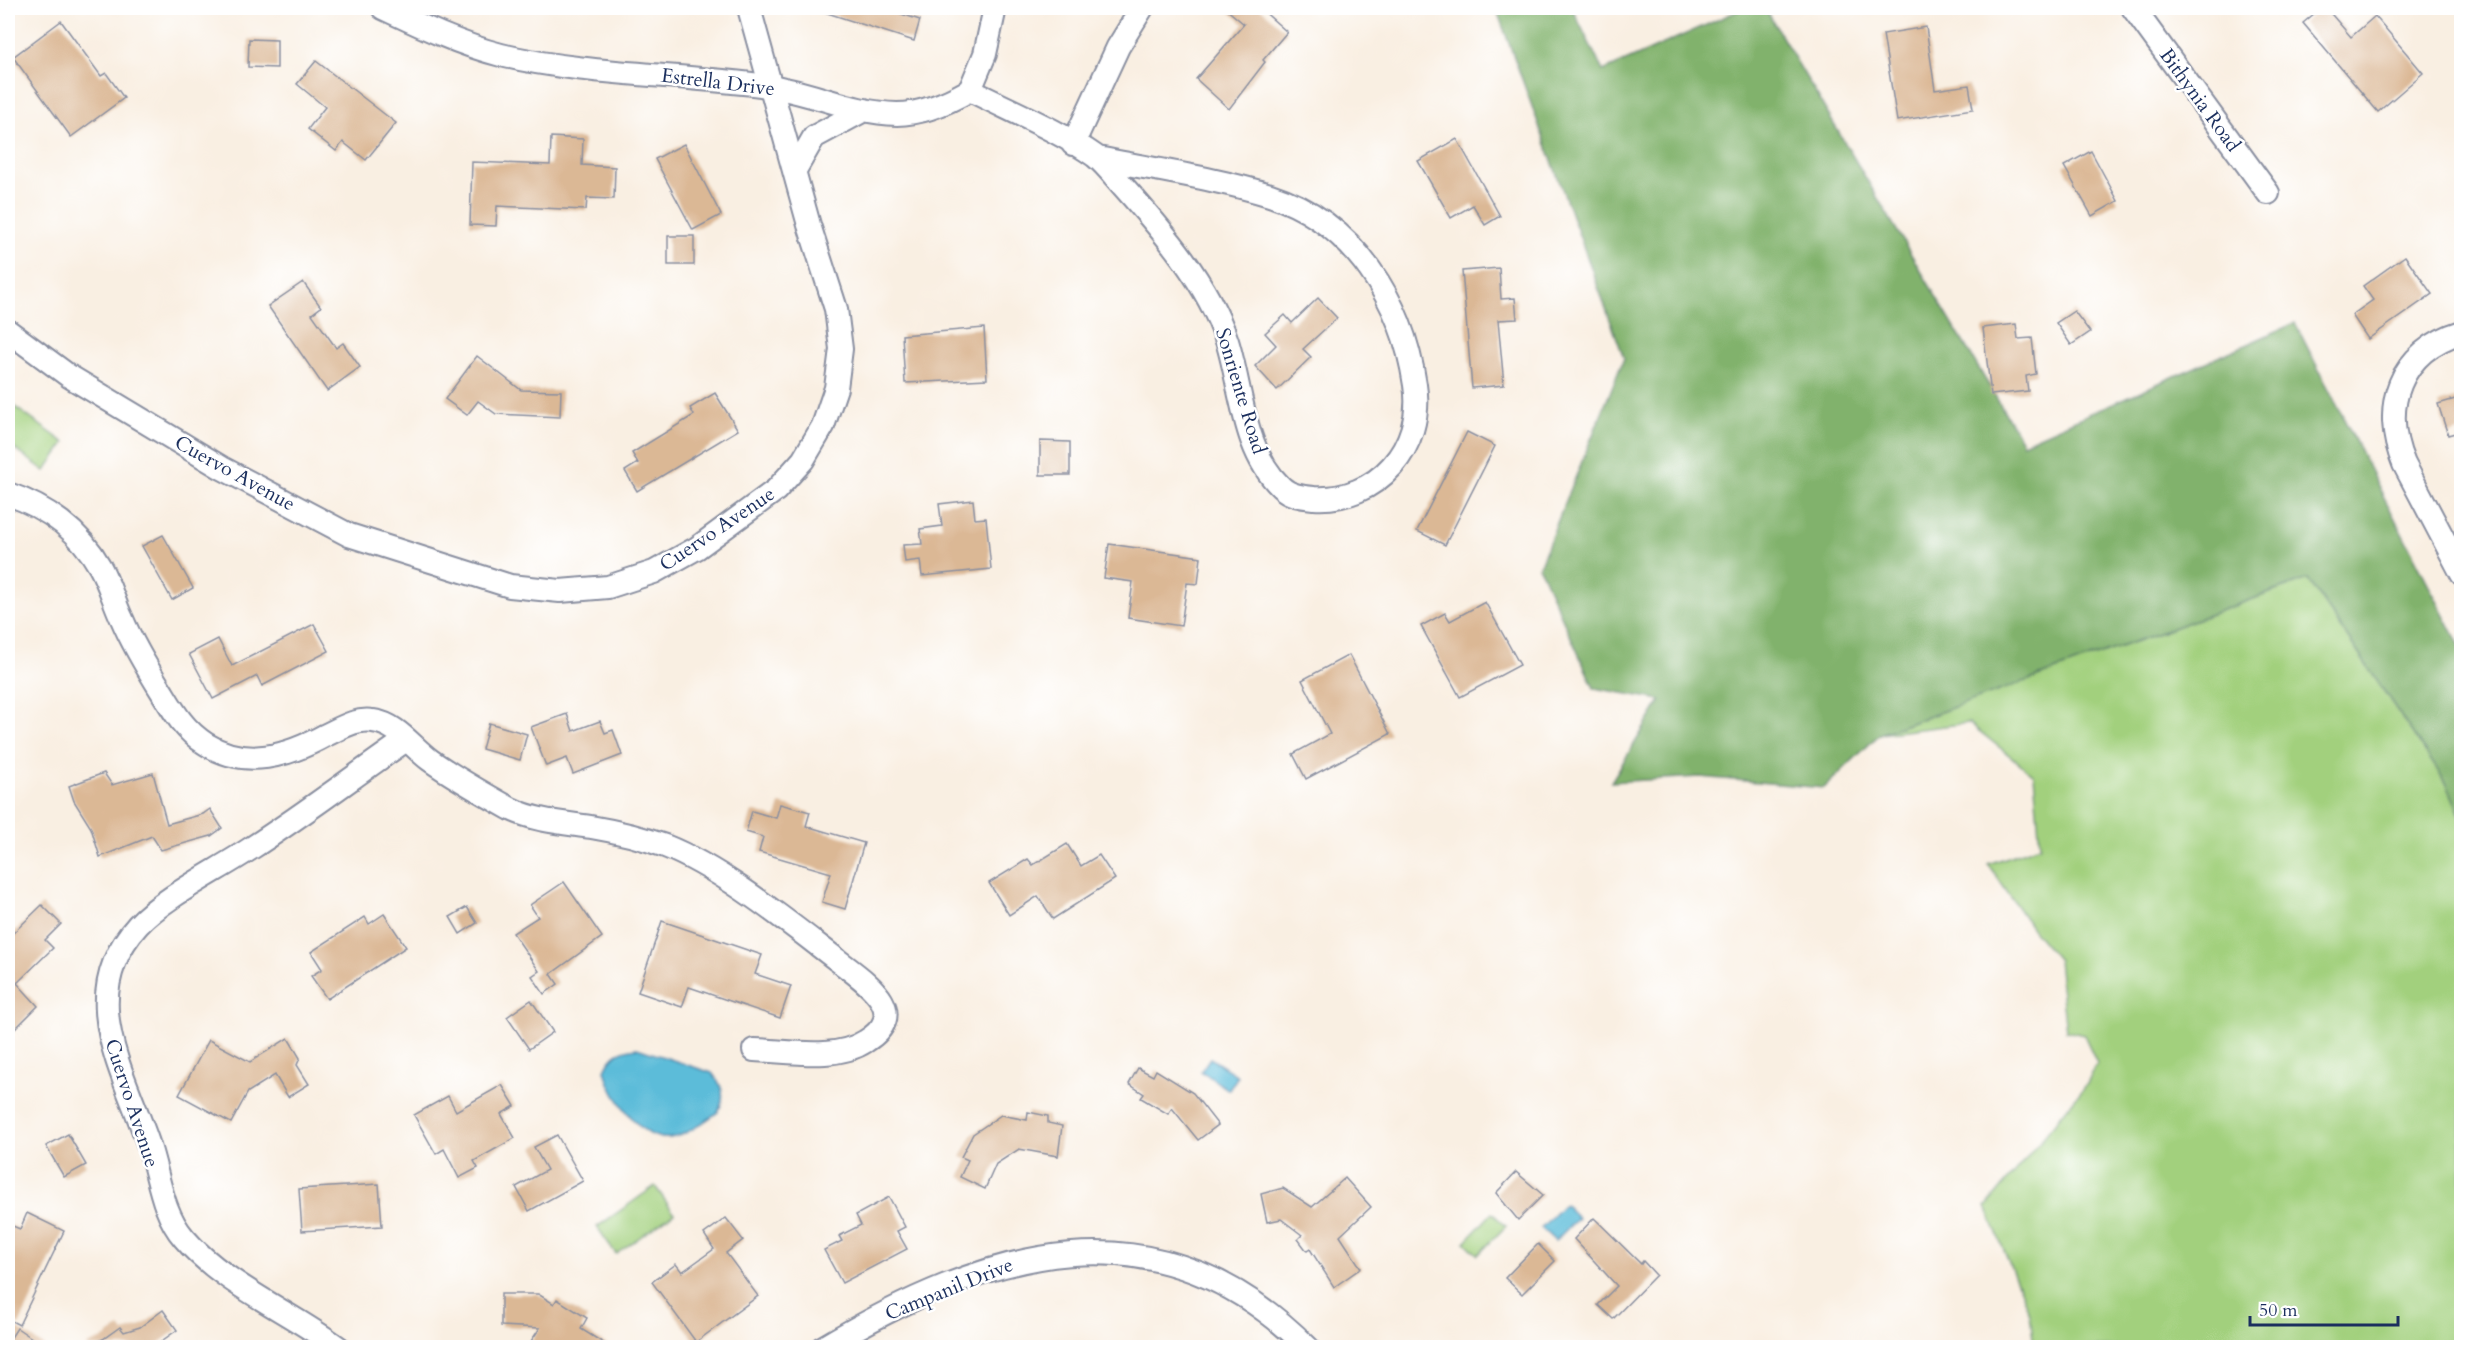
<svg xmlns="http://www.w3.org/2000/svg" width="2469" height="1355" viewBox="0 0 2469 1355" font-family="Cardo,serif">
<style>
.green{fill:#a2d07d;stroke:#5e806e;stroke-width:1.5}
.forest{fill:#81b26c;stroke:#4e7065;stroke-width:1.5}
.water{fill:#5bbcd9;stroke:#3b769c;stroke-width:1.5}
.building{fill:#dbb895}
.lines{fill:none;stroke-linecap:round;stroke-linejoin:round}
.minor-casing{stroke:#8a8fa0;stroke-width:26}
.minor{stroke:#fff;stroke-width:22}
.labels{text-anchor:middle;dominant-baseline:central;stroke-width:5;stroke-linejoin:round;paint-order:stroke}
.street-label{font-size:20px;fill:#1b2f5e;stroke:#fff}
</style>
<rect width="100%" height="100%" fill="#fff"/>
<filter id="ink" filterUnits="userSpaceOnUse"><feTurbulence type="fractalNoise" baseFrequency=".0167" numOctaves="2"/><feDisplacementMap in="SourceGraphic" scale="12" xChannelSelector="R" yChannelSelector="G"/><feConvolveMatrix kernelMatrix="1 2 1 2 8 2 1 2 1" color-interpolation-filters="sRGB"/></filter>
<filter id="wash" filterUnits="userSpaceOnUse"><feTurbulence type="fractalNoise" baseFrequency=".008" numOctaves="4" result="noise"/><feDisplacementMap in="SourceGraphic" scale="24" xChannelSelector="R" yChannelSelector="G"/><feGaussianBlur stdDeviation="1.35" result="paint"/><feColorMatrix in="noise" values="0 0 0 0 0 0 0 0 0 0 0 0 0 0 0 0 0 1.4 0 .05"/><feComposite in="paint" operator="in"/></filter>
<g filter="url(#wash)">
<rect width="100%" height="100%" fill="#f9efe2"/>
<g class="green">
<polygon points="8,402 65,443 45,471 8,444"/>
<polygon points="2308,579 2447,784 2461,817 2461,1347 2034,1347 2030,1314 1986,1207 2087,1084 2097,1063 2084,1035 2066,1031 2058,960 2033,930 1988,864 2040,846 2034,775 1969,723 1880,734"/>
<polygon points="655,1186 674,1213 616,1254 597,1227"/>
<polygon points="1492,1213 1506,1226 1478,1255 1465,1242"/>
</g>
<polygon class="forest" points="1496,8 1572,8 1603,71 1744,8 1765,8 2023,443 2295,323 2461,648 2461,817 2447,784 2308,579 1880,734 1824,788 1700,777 1611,782 1661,700 1594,688 1539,567 1624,358"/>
<g class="water">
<path d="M637,1048L712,1073C723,1086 726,1096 718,1112C680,1139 659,1154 627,1112C616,1098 609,1087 605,1070C612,1054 620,1050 637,1048Z"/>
<polygon points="1210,1058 1238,1076 1229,1090 1201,1071"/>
<polygon points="1564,1204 1578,1218 1555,1241 1541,1228"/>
</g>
<g id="blocks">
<g class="building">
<polygon points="821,8 896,8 895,12 920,20 914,41 821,11"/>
<polygon points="1225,8 1260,8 1287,32 1263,60 1265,62 1229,109 1196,79 1244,24"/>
<polygon points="2321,8 2326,8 2351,37 2375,16 2423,73 2378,112 2303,23"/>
<polygon points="61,21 101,76 106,73 124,98 71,137 13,57"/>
<polygon points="1926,27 1935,90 1969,85 1973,109 1897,121 1883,34"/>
<polygon points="249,39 277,40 277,68 248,67"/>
<polygon points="316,61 396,123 366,160 343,142 336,151 308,129 325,107 297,84"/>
<polygon points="551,137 583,139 582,165 615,167 614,199 587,198 586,210 497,206 496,226 470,225 472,162 550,165"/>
<polygon points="1457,139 1500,216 1485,225 1473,205 1451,218 1418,161"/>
<polygon points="684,144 721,215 693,230 655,159"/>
<polygon points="2091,151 2118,201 2092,216 2064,166"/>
<rect x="668" y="236" width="26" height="29"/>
<polygon points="2405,256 2432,294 2368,339 2352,315 2373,300 2363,286"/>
<polygon points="1499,268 1501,299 1515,298 1517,319 1498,320 1504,385 1472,388 1462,271"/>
<polygon points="303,282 321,307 312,314 336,348 343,343 360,367 327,391 268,306"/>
<polygon points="1318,298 1337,318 1303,349 1311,357 1277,390 1255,366 1276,345 1265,333 1285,315 1292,323"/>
<polygon points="2074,311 2090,332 2071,345 2056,323"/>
<polygon points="2016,324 2018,339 2032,338 2036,374 2026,376 2028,391 1991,395 1983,328"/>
<polygon points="984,328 987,379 905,383 902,335"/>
<polygon points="477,356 521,390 561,391 560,417 496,414 478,401 467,415 445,399"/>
<polygon points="715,393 738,430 637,491 625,471 638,463 632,453 694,415 690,408"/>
<polygon points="2462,397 2462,431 2448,435 2438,404"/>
<polygon points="1467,432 1495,446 1445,545 1417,531"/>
<polygon points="1040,441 1070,442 1070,475 1040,475"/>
<polygon points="973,500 975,519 986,518 991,569 922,576 920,560 905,562 903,545 922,544 920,529 942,526 939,504"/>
<polygon points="163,535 193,588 172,600 142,546"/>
<polygon points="1109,544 1201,557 1198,584 1187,583 1181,626 1128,618 1133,582 1104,578"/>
<polygon points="1485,602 1520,665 1460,697 1421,626 1445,613 1450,621"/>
<polygon points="314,624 329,651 262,686 257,676 213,699 189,654 218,639 232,666"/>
<polygon points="1349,655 1390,734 1306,779 1293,754 1330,734 1302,680"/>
<polygon points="567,714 573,731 600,721 605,733 613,730 622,755 573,774 567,758 546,766 531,727"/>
<polygon points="489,723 527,734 520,760 482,749"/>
<polygon points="104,773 112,785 153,773 167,824 203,814 210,809 222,828 211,836 161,850 152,836 100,857 91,828 74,801 69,786"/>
<polygon points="780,804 810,812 806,826 864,843 845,909 822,902 831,873 759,852 763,837 746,832 752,811 776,818"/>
<polygon points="1067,844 1081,866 1099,855 1115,879 1053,919 1038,896 1009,915 989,883 1028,859 1033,865"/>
<polygon points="564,882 602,937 551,974 558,984 544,994 532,976 539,971 513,933 538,917 530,905"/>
<polygon points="42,905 61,924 45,940 53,948 17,983 38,1006 8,1036 8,938"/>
<polygon points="467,907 477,923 460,934 450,917"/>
<polygon points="384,914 406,947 327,999 311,976 322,969 311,952 365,917 369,924"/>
<polygon points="662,921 762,955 755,974 791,986 780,1018 689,987 682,1007 638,992"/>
<polygon points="531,1000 553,1032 529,1049 507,1017"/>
<polygon points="288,1038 300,1058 297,1065 309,1084 288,1097 275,1075 248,1092 231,1123 179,1095 209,1040 250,1062"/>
<polygon points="1138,1068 1153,1076 1156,1070 1193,1093 1218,1125 1198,1140 1172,1108 1168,1114 1141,1098 1144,1094 1129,1084"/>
<polygon points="502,1085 515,1106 501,1114 515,1138 474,1161 478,1168 459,1178 444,1149 436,1154 414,1115 448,1096 456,1111"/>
<polygon points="1028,1112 1048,1116 1048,1123 1062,1126 1058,1156 1019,1149 996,1164 985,1189 960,1177 968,1160 961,1157 973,1134 1001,1115 1027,1120"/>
<polygon points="68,1134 86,1165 64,1177 46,1146"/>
<polygon points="557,1135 583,1181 529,1211 516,1187 547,1170 534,1147"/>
<polygon points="1516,1172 1543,1195 1518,1220 1496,1193"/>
<polygon points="1345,1178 1371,1207 1340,1236 1361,1268 1334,1287 1310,1249 1307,1251 1298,1239 1302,1235 1281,1219 1267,1222 1261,1194 1283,1188 1312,1207"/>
<polygon points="379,1184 382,1226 302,1231 299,1189"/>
<polygon points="889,1197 905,1227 897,1231 907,1249 842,1283 824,1250 842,1241 839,1236 861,1225 856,1215"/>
<polygon points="27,1213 64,1231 19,1325 8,1319 8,1224 20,1229"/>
<polygon points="726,1218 743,1240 726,1253 758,1296 696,1342 652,1282 676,1264 682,1272 714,1249 704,1234"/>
<polygon points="1594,1218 1641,1264 1643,1261 1656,1275 1613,1319 1598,1305 1617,1286 1574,1239"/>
<polygon points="1538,1244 1555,1261 1522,1294 1505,1278"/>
<polygon points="501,1294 538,1294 554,1304 557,1299 587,1318 581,1329 610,1347 527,1347 540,1328 501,1326"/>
<polygon points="163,1310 177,1330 153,1347 88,1347 87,1345 103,1339 120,1327 124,1332 140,1327"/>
<polygon points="17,1328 45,1347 8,1347 8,1342"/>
</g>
</g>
</g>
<g filter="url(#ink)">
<use href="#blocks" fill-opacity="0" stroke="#8a8fa0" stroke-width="1.5"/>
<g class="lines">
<g class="minor-casing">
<g id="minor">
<path d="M383,8C421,26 459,44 501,55C584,75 682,74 768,86C812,92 852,113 897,114C922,114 949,102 970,90L985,54L995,8"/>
<polyline points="2133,8 2268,193"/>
<path d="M970,90C1009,110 1060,131 1095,156C1105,164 1114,176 1123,186C1163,231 1208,283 1227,341C1242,389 1243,451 1281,487C1290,496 1303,497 1314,498C1377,502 1425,447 1415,385C1403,302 1354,222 1270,195C1215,178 1155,170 1098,158"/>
<polyline points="1073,144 1118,47 1142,8"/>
<polyline points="795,170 814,137 864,110"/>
<polyline points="8,331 69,376 222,468 349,535 510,586 560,591 608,587 654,572 697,548 776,490 803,460 823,426 836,388 841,349 836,309 809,225 749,8"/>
<path d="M2462,332C2399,351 2380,407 2404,464L2462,574"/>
<path d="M8,494C46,507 80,531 100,567C109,583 114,602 122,619C133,645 147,668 162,692C174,712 185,731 206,744C246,769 288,756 326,735C341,728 356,718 373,721C397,724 411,746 430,760C455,778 484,794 511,809C535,821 565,823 591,827C615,831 643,838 665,846C723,869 790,924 840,962C866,982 912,1012 866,1041C836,1061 789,1051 754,1050"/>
<path d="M339,1348C289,1311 223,1284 184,1238C162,1213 159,1176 149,1146C124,1071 74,996 138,925C164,897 217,871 250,849C303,815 354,776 406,740"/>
<path d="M822,1348C985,1251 1156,1195 1308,1348"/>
</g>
</g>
<use href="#minor" class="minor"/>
</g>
</g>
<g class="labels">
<g class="street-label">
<text transform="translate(718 82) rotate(7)">Estrella Drive</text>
<text transform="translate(2200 100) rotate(54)">Bithynia Road</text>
<text transform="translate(1241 391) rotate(73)">Sonriente Road</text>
<text transform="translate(235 473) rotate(29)">Cuervo Avenue</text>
<text transform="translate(717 529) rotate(-34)">Cuervo Avenue</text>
<text transform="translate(132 1103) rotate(72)">Cuervo Avenue</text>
<text transform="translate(949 1289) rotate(-22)">Campanil Drive</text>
</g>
</g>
<rect width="2469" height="1355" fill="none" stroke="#fff" stroke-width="30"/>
<path d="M2250 1316v9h148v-9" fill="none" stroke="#1b2f5e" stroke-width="3"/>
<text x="2259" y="1316" font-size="18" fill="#1b2f5e" stroke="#ffffff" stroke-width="4.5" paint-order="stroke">50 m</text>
</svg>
